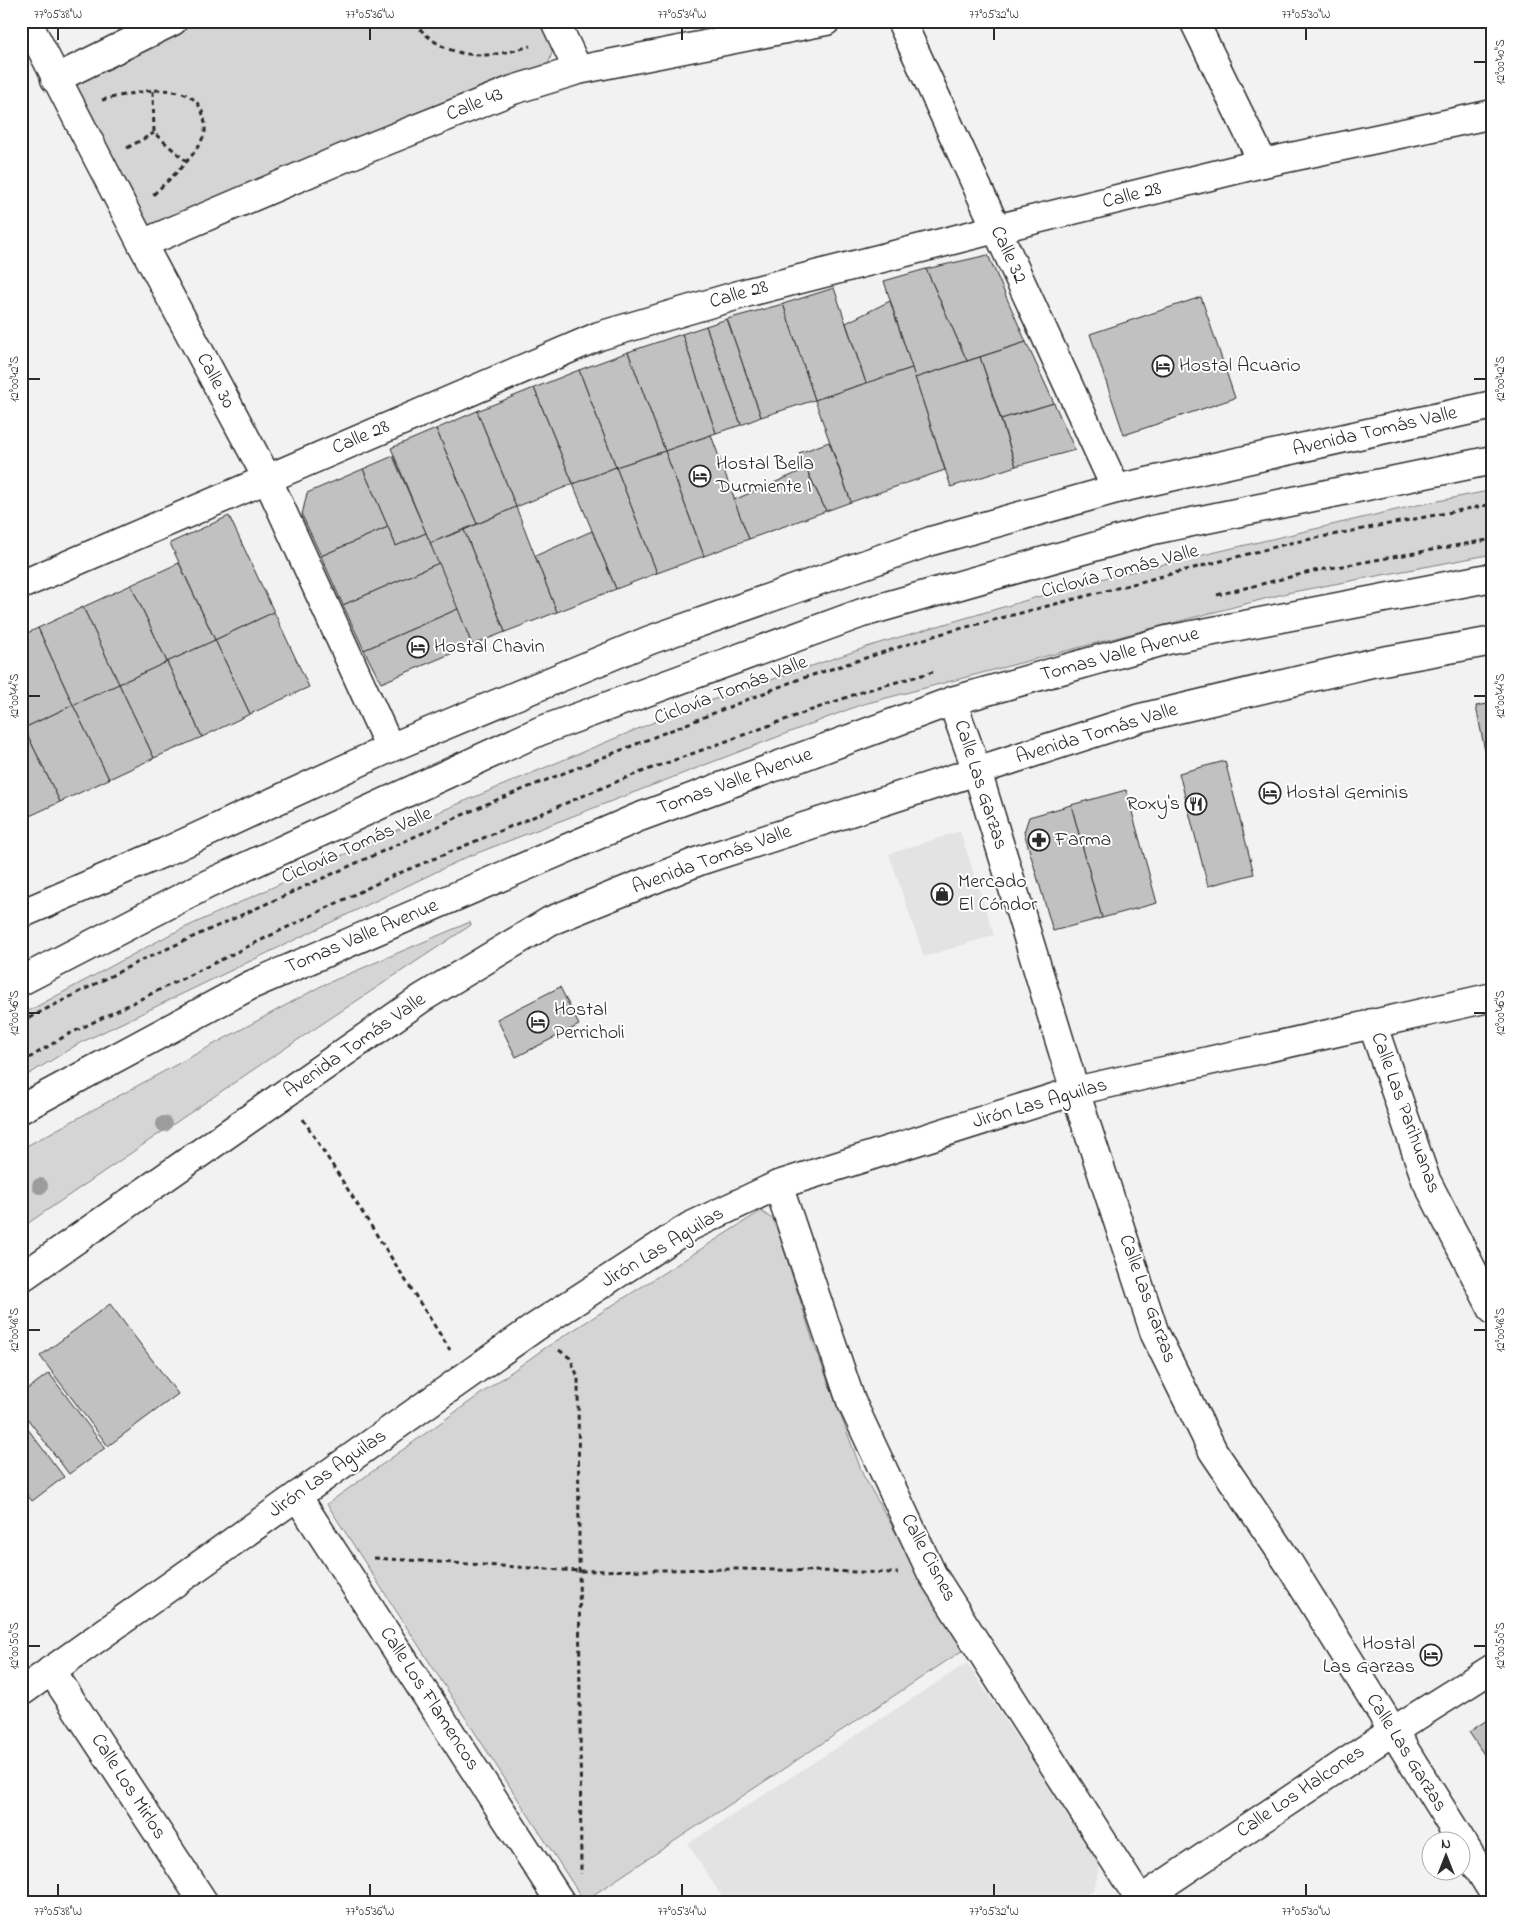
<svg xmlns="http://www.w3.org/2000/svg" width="1514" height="1924" viewBox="0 0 1514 1924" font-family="'Indie Flower',sans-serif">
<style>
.built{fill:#e3e3e3}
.green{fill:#d5d5d5;stroke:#808080}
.building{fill:#c1c1c1;stroke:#2b2b2b}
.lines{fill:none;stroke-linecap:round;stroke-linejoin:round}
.minor-casing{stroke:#2b2b2b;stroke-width:31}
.major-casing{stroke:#2b2b2b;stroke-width:31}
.path{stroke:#2b2b2b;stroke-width:3;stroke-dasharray:5 4;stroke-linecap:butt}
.minor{stroke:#fff;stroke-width:28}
.major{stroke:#fff;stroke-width:28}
.tree{fill:#9c9c9c}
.ticks{fill:none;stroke:#2b2b2b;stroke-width:2}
.labels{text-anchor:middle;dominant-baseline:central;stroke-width:4;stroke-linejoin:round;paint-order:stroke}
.street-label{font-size:20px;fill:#2b2b2b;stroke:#fff}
.poi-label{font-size:20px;fill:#2b2b2b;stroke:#fff;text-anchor:start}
.neatline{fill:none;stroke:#2b2b2b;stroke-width:2}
.ticks-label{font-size:12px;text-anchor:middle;fill:#2b2b2b}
</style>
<rect width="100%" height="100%" fill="#f2f2f2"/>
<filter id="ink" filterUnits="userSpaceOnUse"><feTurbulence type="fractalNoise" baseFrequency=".02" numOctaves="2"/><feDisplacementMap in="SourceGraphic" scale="10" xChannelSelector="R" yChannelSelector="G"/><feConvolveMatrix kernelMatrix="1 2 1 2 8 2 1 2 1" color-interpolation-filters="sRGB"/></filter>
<g filter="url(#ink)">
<g class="built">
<polygon points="960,831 994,935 924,957 889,854"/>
<polygon points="967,1663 1100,1863 1094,1890 1073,1903 726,1903 688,1844"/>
</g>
<g class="green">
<polygon points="195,21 539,21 553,50 548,65 144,228 68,85"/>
<polygon points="1493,490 1493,554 1287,593 860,705 467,857 78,1044 21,1079 21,1015 169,935 410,824 683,710 876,644 1096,580 1413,506"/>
<polygon points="470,922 471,925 263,1063 21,1228 21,1149 323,985"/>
<polygon points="761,1211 775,1221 814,1344 863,1475 963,1650 584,1901 327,1504 542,1350"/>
</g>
<g class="building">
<polygon points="988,255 1026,342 967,361 926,269"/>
<polygon points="926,269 967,361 915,378 884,281"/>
<polygon points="834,288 866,383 815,400 783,304"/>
<polygon points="1201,297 1235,398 1124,435 1090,334"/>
<polygon points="890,301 912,368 866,383 846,323"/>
<polygon points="783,304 815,400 761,417 727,319"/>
<polygon points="727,319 761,417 741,425 706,326"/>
<polygon points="706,326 741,425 716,433 682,334"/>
<polygon points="682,334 716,433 665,451 628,352"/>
<polygon points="1026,342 1054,403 1001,419 980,357"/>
<polygon points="628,352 665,451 616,467 579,370"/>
<polygon points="980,357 1016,466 951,487 915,378"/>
<polygon points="912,368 945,470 851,502 815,400"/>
<polygon points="579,370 616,467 573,484 534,388"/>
<polygon points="534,388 573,484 516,507 477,411"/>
<polygon points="1054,403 1075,450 1016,466 1001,419"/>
<polygon points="477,411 516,507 477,524 436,429"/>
<polygon points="436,429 477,524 430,543 391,448"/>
<polygon points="711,435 749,539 704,556 665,451"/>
<polygon points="829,442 851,502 826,511 799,453"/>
<polygon points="665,451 704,556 657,573 616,467"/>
<polygon points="393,456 426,533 396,546 363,469"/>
<polygon points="616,467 657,573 616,589 573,484"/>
<polygon points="363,469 388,527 321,556 302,515 307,493"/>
<polygon points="806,469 826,511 749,539 734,500"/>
<polygon points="516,507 557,612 505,632 464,530"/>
<polygon points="229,516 274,612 215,640 170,543"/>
<polygon points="388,527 396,546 426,533 439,563 343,605 321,556"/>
<polygon points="464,530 505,632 472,645 430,543"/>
<polygon points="592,531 616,589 557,612 535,556"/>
<polygon points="179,563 215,640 167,662 131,585"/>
<polygon points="439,563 458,609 364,650 343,605"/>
<polygon points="131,585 167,662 119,684 83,607"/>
<polygon points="83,607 119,684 73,705 38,628"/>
<polygon points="458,609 472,645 381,683 364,650"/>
<polygon points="274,612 309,687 250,714 215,640"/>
<polygon points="38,628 73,705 24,728 21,720 21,636"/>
<polygon points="215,640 250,714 202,737 167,662"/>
<polygon points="167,662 202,737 154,758 119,684"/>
<polygon points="119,684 154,758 109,779 73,705"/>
<polygon points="1493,703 1493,791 1476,706"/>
<polygon points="73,705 109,779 60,802 24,728"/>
<polygon points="24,728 60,802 21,820 21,729"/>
<polygon points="1225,761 1254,874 1208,886 1179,773"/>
<polygon points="1126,790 1157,903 1102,918 1071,805"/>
<polygon points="1071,805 1102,918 1053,931 1024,832 1029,817"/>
<polygon points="560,987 579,1025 516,1057 497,1019"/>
<polygon points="110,1304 178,1394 108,1446 40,1356"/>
<polygon points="49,1373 105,1448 69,1474 21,1410 21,1394"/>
<polygon points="21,1420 64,1477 32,1501 21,1487"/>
<polygon points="21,1496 28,1506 21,1510"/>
<polygon points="1493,1716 1493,1768 1469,1732"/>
</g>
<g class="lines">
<g class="minor-casing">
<g id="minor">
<polyline points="27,21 142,244 267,478 390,748"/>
<polyline points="555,21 578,70"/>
<polyline points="901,21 1116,489"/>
<polyline points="1194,21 1263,163"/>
<polyline points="55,79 173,21"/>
<polyline points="142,244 346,157 513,90 578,70 826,21"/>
<polyline points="21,585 599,336 749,292 996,229 1263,163 1493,114"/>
<polyline points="952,701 977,771 1075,1091 1155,1334 1213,1451 1288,1562 1493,1892"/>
<polyline points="21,914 165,852 390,748 650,640 931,541 1116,489 1493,405"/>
<polyline points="1372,1023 1426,1180 1493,1310"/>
<polyline points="778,1185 851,1401 932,1574 1140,1900"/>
<polyline points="21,1278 422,998 550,921 699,861 1140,718 1372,663 1493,641"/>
<polyline points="297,1496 561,1903"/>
<polyline points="51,1670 204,1903"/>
<polyline points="21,1692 534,1328 689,1227 778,1185 1075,1091 1493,997"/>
<polyline points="1136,1903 1393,1731 1493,1668"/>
</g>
</g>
<g class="major-casing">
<g id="major">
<polyline points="21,981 206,885 540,731 862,613 1153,530 1493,460"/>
<polyline points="21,1109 251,985 637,818 952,701 1167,640 1493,577"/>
</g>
</g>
<g class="path">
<path d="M415,21C420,31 428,37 437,43C466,61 499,56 530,46"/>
<polyline points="153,91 154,133 186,161"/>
<path d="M102,100C130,94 185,77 201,109C204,116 207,128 204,135C194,159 170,178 152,196"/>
<polyline points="127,148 154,133"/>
<polyline points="1217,595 1314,571 1493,539"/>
<polyline points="21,1022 140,961 489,803 794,681 940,634 1290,543 1493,504"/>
<polyline points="21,1063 65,1036 388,878 628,777 864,691 933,672"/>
<polyline points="303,1119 450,1350"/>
<polyline points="559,1350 570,1358 578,1377 581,1874"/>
<polyline points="374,1558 579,1571 738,1569 898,1573"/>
</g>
<use href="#minor" class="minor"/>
<use href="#major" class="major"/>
</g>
<g class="tree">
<circle cx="164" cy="1124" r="8"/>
<circle cx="40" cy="1186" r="8"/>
</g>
</g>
<path class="ticks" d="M58,28V40M370,28V40M682,28V40M994,28V40M1306,28V40M1474,62H1486M28,379H40M1474,379H1486M28,696H40M1474,696H1486M28,1013H40M1474,1013H1486M28,1330H40M1474,1330H1486M28,1646H40M1474,1646H1486M58,1884V1896M370,1884V1896M682,1884V1896M994,1884V1896M1306,1884V1896"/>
<defs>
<g id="hotel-ring" transform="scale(1.125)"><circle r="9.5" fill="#fff" stroke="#2b2b2b" stroke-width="1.5"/><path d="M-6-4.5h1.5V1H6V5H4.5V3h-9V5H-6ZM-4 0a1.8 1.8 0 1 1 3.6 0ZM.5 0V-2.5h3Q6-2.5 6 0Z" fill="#2b2b2b"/></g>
<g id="restaurant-ring" transform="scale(1.125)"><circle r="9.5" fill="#fff" stroke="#2b2b2b" stroke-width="1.5"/><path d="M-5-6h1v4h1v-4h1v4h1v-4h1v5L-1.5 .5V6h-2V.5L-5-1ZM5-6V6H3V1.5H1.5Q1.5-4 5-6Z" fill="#2b2b2b"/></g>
<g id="pharmacy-ring" transform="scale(1.125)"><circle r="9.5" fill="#fff" stroke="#2b2b2b" stroke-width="1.5"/><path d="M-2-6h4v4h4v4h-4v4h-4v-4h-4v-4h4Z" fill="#2b2b2b"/></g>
<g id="shop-ring" transform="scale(1.125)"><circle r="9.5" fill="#fff" stroke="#2b2b2b" stroke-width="1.5"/><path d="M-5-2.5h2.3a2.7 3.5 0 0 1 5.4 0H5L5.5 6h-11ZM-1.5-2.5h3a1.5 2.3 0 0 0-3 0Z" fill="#2b2b2b"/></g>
</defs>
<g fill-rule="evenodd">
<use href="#hotel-ring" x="1163" y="366"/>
<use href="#hotel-ring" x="700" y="476"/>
<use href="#hotel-ring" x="418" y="647"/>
<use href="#hotel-ring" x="1270" y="793"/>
<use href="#restaurant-ring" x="1196" y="804"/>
<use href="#pharmacy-ring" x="1039" y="840"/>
<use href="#shop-ring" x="942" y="894"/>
<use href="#hotel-ring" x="538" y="1022"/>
<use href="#hotel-ring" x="1431" y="1655"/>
</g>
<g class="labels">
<g class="street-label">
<text transform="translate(475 105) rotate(-22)">Calle 43</text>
<text transform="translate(1132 196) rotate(-14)">Calle 28</text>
<text transform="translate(1008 255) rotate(65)">Calle 32</text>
<text transform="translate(739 295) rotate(-16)">Calle 28</text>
<text transform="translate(215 381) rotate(62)">Calle 30</text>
<text transform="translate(1375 432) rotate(-13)">Avenida Tomás Valle</text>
<text transform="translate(361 438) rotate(-23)">Calle 28</text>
<text transform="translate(1120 572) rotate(-15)">Ciclovía Tomás Valle</text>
<text transform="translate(1120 655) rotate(-15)">Tomas Valle Avenue</text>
<text transform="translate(731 691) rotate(-21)">Ciclovía Tomás Valle</text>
<text transform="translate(1097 734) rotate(-17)">Avenida Tomás Valle</text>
<text transform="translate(735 782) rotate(-20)">Tomas Valle Avenue</text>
<text transform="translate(980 785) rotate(72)">Calle Las Garzas</text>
<text transform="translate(357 846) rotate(-24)">Ciclovía Tomás Valle</text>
<text transform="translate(712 860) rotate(-20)">Avenida Tomás Valle</text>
<text transform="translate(362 937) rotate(-23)">Tomas Valle Avenue</text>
<text transform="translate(355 1046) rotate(-35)">Avenida Tomás Valle</text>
<text transform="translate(1040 1104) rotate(-16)">Jirón Las Aguilas</text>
<text transform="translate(1405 1113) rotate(70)">Calle Las Parihuanas</text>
<text transform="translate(663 1248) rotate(-31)">Jirón Las Aguilas</text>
<text transform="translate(1147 1299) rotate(70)">Calle Las Garzas</text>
<text transform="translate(328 1474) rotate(-35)">Jirón Las Aguilas</text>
<text transform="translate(928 1558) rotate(62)">Calle Cisnes</text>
<text transform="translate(429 1699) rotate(57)">Calle Los Flamencos</text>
<text transform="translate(1406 1753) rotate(58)">Calle Las Garzas</text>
<text transform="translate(128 1787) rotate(57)">Calle Los Mirlos</text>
<text transform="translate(1301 1792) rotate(-34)">Calle Los Halcones</text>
</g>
<g class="poi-label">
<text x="1179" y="366">Hostal Acuario</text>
<text x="716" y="464">Hostal Bella<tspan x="716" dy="23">Durmiente I</tspan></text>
<text x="434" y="647">Hostal Chavin</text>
<text x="1286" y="793">Hostal Geminis</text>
<text x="1180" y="804" text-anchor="end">Roxy's</text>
<text x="1055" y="840">Farma</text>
<text x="958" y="882">Mercado<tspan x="958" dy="23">El Cóndor</tspan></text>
<text x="554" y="1010">Hostal<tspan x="554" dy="23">Perricholi</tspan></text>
<text x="1415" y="1644" text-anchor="end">Hostal<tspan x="1415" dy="23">Las Garzas</tspan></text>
</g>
</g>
<rect width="1514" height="1924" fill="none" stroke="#fff" stroke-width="55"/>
<g transform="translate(1446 1856)"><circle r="24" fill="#ffffff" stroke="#aaaaaa"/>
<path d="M0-4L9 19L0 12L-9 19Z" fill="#2b2b2b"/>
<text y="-8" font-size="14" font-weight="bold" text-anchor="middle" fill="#2b2b2b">N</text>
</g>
<rect x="28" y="28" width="1458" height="1868" class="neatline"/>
<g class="ticks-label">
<text x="58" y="18">77°05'38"W</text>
<text x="370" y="18">77°05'36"W</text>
<text x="682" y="18">77°05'34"W</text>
<text x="994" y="18">77°05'32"W</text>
<text x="1306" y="18">77°05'30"W</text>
<text transform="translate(1500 62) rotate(-90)" y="4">12°00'40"S</text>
<text transform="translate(14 379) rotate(-90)" y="4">12°00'42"S</text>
<text transform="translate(1500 379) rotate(-90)" y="4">12°00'42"S</text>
<text transform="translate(14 696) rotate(-90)" y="4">12°00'44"S</text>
<text transform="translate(1500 696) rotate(-90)" y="4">12°00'44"S</text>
<text transform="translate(14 1013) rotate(-90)" y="4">12°00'46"S</text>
<text transform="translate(1500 1013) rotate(-90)" y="4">12°00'46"S</text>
<text transform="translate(14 1330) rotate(-90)" y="4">12°00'48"S</text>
<text transform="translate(1500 1330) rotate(-90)" y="4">12°00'48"S</text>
<text transform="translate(14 1646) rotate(-90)" y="4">12°00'50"S</text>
<text transform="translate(1500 1646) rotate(-90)" y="4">12°00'50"S</text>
<text x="58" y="1915">77°05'38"W</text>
<text x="370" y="1915">77°05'36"W</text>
<text x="682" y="1915">77°05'34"W</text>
<text x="994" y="1915">77°05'32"W</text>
<text x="1306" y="1915">77°05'30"W</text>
</g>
</svg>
